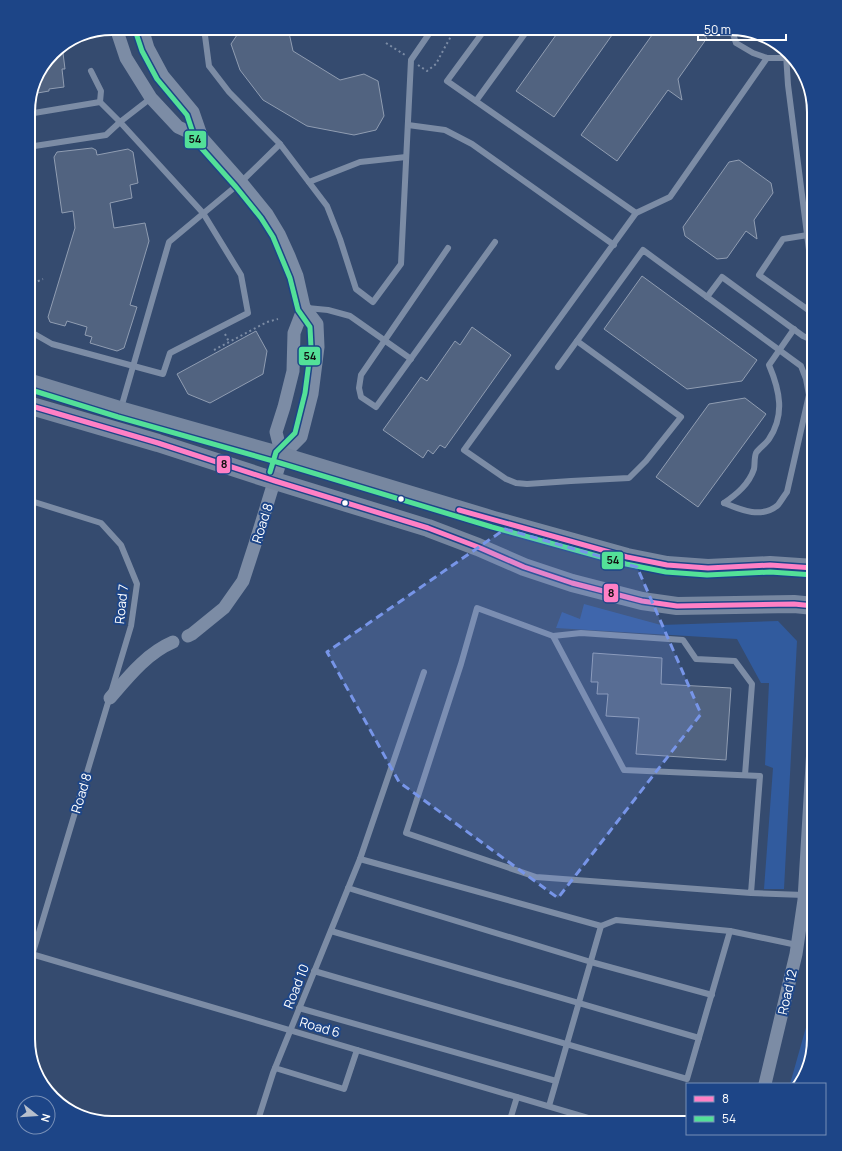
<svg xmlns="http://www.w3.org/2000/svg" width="842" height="1151" viewBox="0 0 842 1151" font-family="Manrope,sans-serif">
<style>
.green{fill:#315b9e}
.building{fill:#516380;stroke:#909db2}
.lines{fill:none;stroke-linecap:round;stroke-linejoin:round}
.path{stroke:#7c8ca5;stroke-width:2;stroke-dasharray:2 3;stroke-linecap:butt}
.lane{stroke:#7c8ca5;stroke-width:6}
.street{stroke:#7c8ca5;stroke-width:13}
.secondary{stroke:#7787a0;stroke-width:18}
.bus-1-casing{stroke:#1d4587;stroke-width:8}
.bus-2-casing{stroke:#1d4587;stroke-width:8}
.bus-1{stroke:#ff80c5;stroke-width:5}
.bus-2{stroke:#53e098;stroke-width:5}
.marked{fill:#7795e8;fill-opacity:0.2;stroke:#7795e8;stroke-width:3;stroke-dasharray:8 5;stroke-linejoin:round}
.bus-dot{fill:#fff;stroke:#1d4587;stroke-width:1.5}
.labels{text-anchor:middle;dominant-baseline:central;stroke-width:4;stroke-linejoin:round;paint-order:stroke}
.street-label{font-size:13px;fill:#fff;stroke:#1d4587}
.rim{fill:none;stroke:#fff;stroke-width:2}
.line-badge{stroke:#1d4587;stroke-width:1.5}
.pale-badge-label{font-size:11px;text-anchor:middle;font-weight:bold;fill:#111}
</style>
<rect width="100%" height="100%" fill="#354b6f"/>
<g class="green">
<polygon points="584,604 661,625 778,621 797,641 784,889 764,889 773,768 765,765 769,683 761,683 737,639 556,628 562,612 580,619"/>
<polygon points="814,999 814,1039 803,1081 800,1084 790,1084"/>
</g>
<g class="building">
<polygon points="243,28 288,28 293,51 340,80 364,74 378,81 384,116 376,130 354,135 307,126 263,100 240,70 231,44 241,29"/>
<polygon points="561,28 617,28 554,117 516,91"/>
<polygon points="657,28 693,28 707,38 678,79 682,100 668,90 617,161 581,135"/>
<polygon points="63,53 65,69 62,69 64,87 49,89 49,91 32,94 37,75 53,54"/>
<polygon points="92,148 96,150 97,155 128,149 133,152 138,183 130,185 132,198 110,203 114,228 145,223 149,241 130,305 137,307 124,348 117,351 90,343 92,337 85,335 87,327 67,321 65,326 50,322 48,317 75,228 73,211 62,213 54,157 57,152"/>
<polygon points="739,160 771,183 773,193 754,220 757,239 746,231 727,258 717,259 685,236 683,227 729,162"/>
<polygon points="642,276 757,360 742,381 687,389 604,329"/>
<polygon points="472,327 511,355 445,448 440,445 433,454 428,450 423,458 383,430 421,377 427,381 455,341 460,345"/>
<polygon points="256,331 267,351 263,374 210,403 188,394 177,374"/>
<polygon points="745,398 766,414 698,507 656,477 709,404"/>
<polygon points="593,653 662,658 661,684 731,688 726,760 636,754 639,718 606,716 608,694 597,694 598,682 591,682"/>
</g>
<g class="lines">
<g class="path">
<polyline points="157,28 159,30 164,28"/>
<polyline points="386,43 405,55"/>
<polyline points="418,65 427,71 436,64 446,45 456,28"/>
<polyline points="28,282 36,282 43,279"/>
<polyline points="225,334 229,342"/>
<polyline points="214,350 267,322 278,319"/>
</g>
<g class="lane">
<polyline points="204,28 209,66 229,92 280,144 327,206 340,239 356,289 373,302 401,264 411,60 433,28"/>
<polyline points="486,28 447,81 636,213"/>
<polyline points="731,28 736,43 753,53 767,58 790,58"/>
<polyline points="786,54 788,85 814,289"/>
<polyline points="91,71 101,91 100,102"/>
<polyline points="476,101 529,28"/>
<polyline points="28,114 100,102 120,122 151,98"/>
<polyline points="408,125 445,130 472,144 614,245"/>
<polyline points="309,182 360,162 406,157"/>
<polyline points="448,248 361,375 359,388 361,397 376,407 495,242"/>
<polyline points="707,297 722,277 803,336 814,341"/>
<polyline points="307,308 328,310 350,316 411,359"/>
<polyline points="814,314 759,275 783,239 814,234"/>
<polyline points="28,325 31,332 52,344 163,374 170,353 248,313 241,275 203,213 120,122 106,135 28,147"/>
<polyline points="577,341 681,417 646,461 629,478 571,481 527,484 516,483 506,479 464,450 636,213 670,197 767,58"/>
<path d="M558,367L643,250L801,366L806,379L809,395L787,492C784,496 781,501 778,505C762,519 741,510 724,503"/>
<polyline points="121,408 169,242 241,182 280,144"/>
<path d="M724,503C737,494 749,484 754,469C755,464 754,458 756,453C759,448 766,444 769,439C785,415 780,391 769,365L794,329"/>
<polyline points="553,636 581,633 683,640 696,659 735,661 752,684 745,775"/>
<polyline points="360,859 601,926 616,920 730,931 797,945"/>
<polyline points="348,888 591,962 712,995"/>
<polyline points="751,893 760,776 624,770 553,636 477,608 461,664 406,833 536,877 751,893 804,895"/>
<polyline points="331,931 699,1038"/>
<polyline points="28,953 605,1123"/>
<polyline points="28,969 131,626 137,584 121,545 101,523 28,500"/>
<polyline points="314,971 687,1079 730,931"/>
<polyline points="299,1008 556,1081"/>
<polyline points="275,1068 344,1089 357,1050"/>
<polyline points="549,1106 601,926"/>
<polyline points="257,1123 273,1073 360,859 424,672"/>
<polyline points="509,1123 517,1097"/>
</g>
<g class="street">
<polyline points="118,28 118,34 126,58 151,98 178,127 202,138 241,182 267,214 279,234 289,256 297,276 304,307 317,324 318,347 312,394 301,437 282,456 255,544 243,581 224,608 192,634 188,636"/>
<polyline points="142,28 148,48 163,76 193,112 202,138"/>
<polyline points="282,456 276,432 284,407 293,371 294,333 304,307"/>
<path d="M110,698C128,677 147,653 173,642"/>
<polyline points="765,1084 796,954 804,900 814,731"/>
</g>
<g class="secondary">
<polyline points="28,382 120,410 282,456 494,520 627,557 667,565 708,568 770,565 814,568"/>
<polyline points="28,405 158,443 275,481 428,528 478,547 524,567 572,583 642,601 677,606 794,604 814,606"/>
</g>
<g class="bus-1-casing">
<g id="bus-1">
<polyline points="28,405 158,443 275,481 428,528 478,547 524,567 572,583 642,601 677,606 794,604 814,606"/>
<polyline points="459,510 627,557 667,565 708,568 770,565 814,568"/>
</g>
</g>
<g class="bus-2-casing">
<g id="bus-2">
<polyline points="135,30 142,51 157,79 187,115 196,142 236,187 261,218 273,237 290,278 298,310 310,327 311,347 305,393 295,433 276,452 270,472"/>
<polyline points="28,389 118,417 280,463 492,527 626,564 666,572 707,575 770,572 814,575"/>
</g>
</g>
<use href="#bus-1" class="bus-1"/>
<use href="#bus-2" class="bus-2"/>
</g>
<path class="marked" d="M505,529L637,567L701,714L558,898L399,782L327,652Z"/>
<g class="bus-dot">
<circle cx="401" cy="499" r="3.5"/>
<circle cx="345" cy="503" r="3.5"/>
</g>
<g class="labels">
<g class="street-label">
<text transform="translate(262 523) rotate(-72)">Road 8</text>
<text transform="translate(121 604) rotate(-84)">Road 7</text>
<text transform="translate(81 793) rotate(-73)">Road 8</text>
<text transform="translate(296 986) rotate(-68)">Road 10</text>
<text transform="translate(787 992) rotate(-77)">Road 12</text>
<text transform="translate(320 1027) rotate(16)">Road 6</text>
</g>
</g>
<path d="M0 0H842V1151H0ZM112 35H730A77 77 0 0 1 807 112V1039A77 77 0 0 1 730 1116H112A77 77 0 0 1 35 1039V112A77 77 0 0 1 112 35Z" fill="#1d4587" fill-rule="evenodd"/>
<path class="rim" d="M112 35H730A77 77 0 0 1 807 112V1039A77 77 0 0 1 730 1116H112A77 77 0 0 1 35 1039V112A77 77 0 0 1 112 35Z"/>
<g class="line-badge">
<rect x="184" y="130" width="23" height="19" rx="4" fill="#53e098"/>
<rect x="298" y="346" width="23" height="20" rx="4" fill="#53e098"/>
<rect x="216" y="455" width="15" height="19" rx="4" fill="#ff80c5"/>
<rect x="601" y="551" width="23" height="19" rx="4" fill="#53e098"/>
<rect x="603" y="583" width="16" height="20" rx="4" fill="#ff80c5"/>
</g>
<g class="pale-badge-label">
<text x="195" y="143">54</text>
<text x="310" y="360">54</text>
<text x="224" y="468">8</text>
<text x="613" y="564">54</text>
<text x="611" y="597">8</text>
</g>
<rect x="686" y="1083" width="140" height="52" fill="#1d4587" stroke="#778fb7"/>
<rect x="694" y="1096" width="20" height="6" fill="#ff80c5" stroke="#778fb7"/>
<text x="722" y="1103" font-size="12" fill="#ffffff">8</text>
<rect x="694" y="1116" width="20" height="6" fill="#53e098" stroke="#778fb7"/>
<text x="722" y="1123" font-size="12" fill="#ffffff">54</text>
<g transform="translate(36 1115) rotate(107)"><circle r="19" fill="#1d4587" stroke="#778fb7"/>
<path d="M0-3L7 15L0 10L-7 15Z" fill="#b8c0cd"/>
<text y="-6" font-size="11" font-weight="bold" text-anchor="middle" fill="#ffffff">N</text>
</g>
<path d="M698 34v6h88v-6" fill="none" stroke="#ffffff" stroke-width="2"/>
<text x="704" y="34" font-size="12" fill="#ffffff" stroke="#1d4587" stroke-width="3" paint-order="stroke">50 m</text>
</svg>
